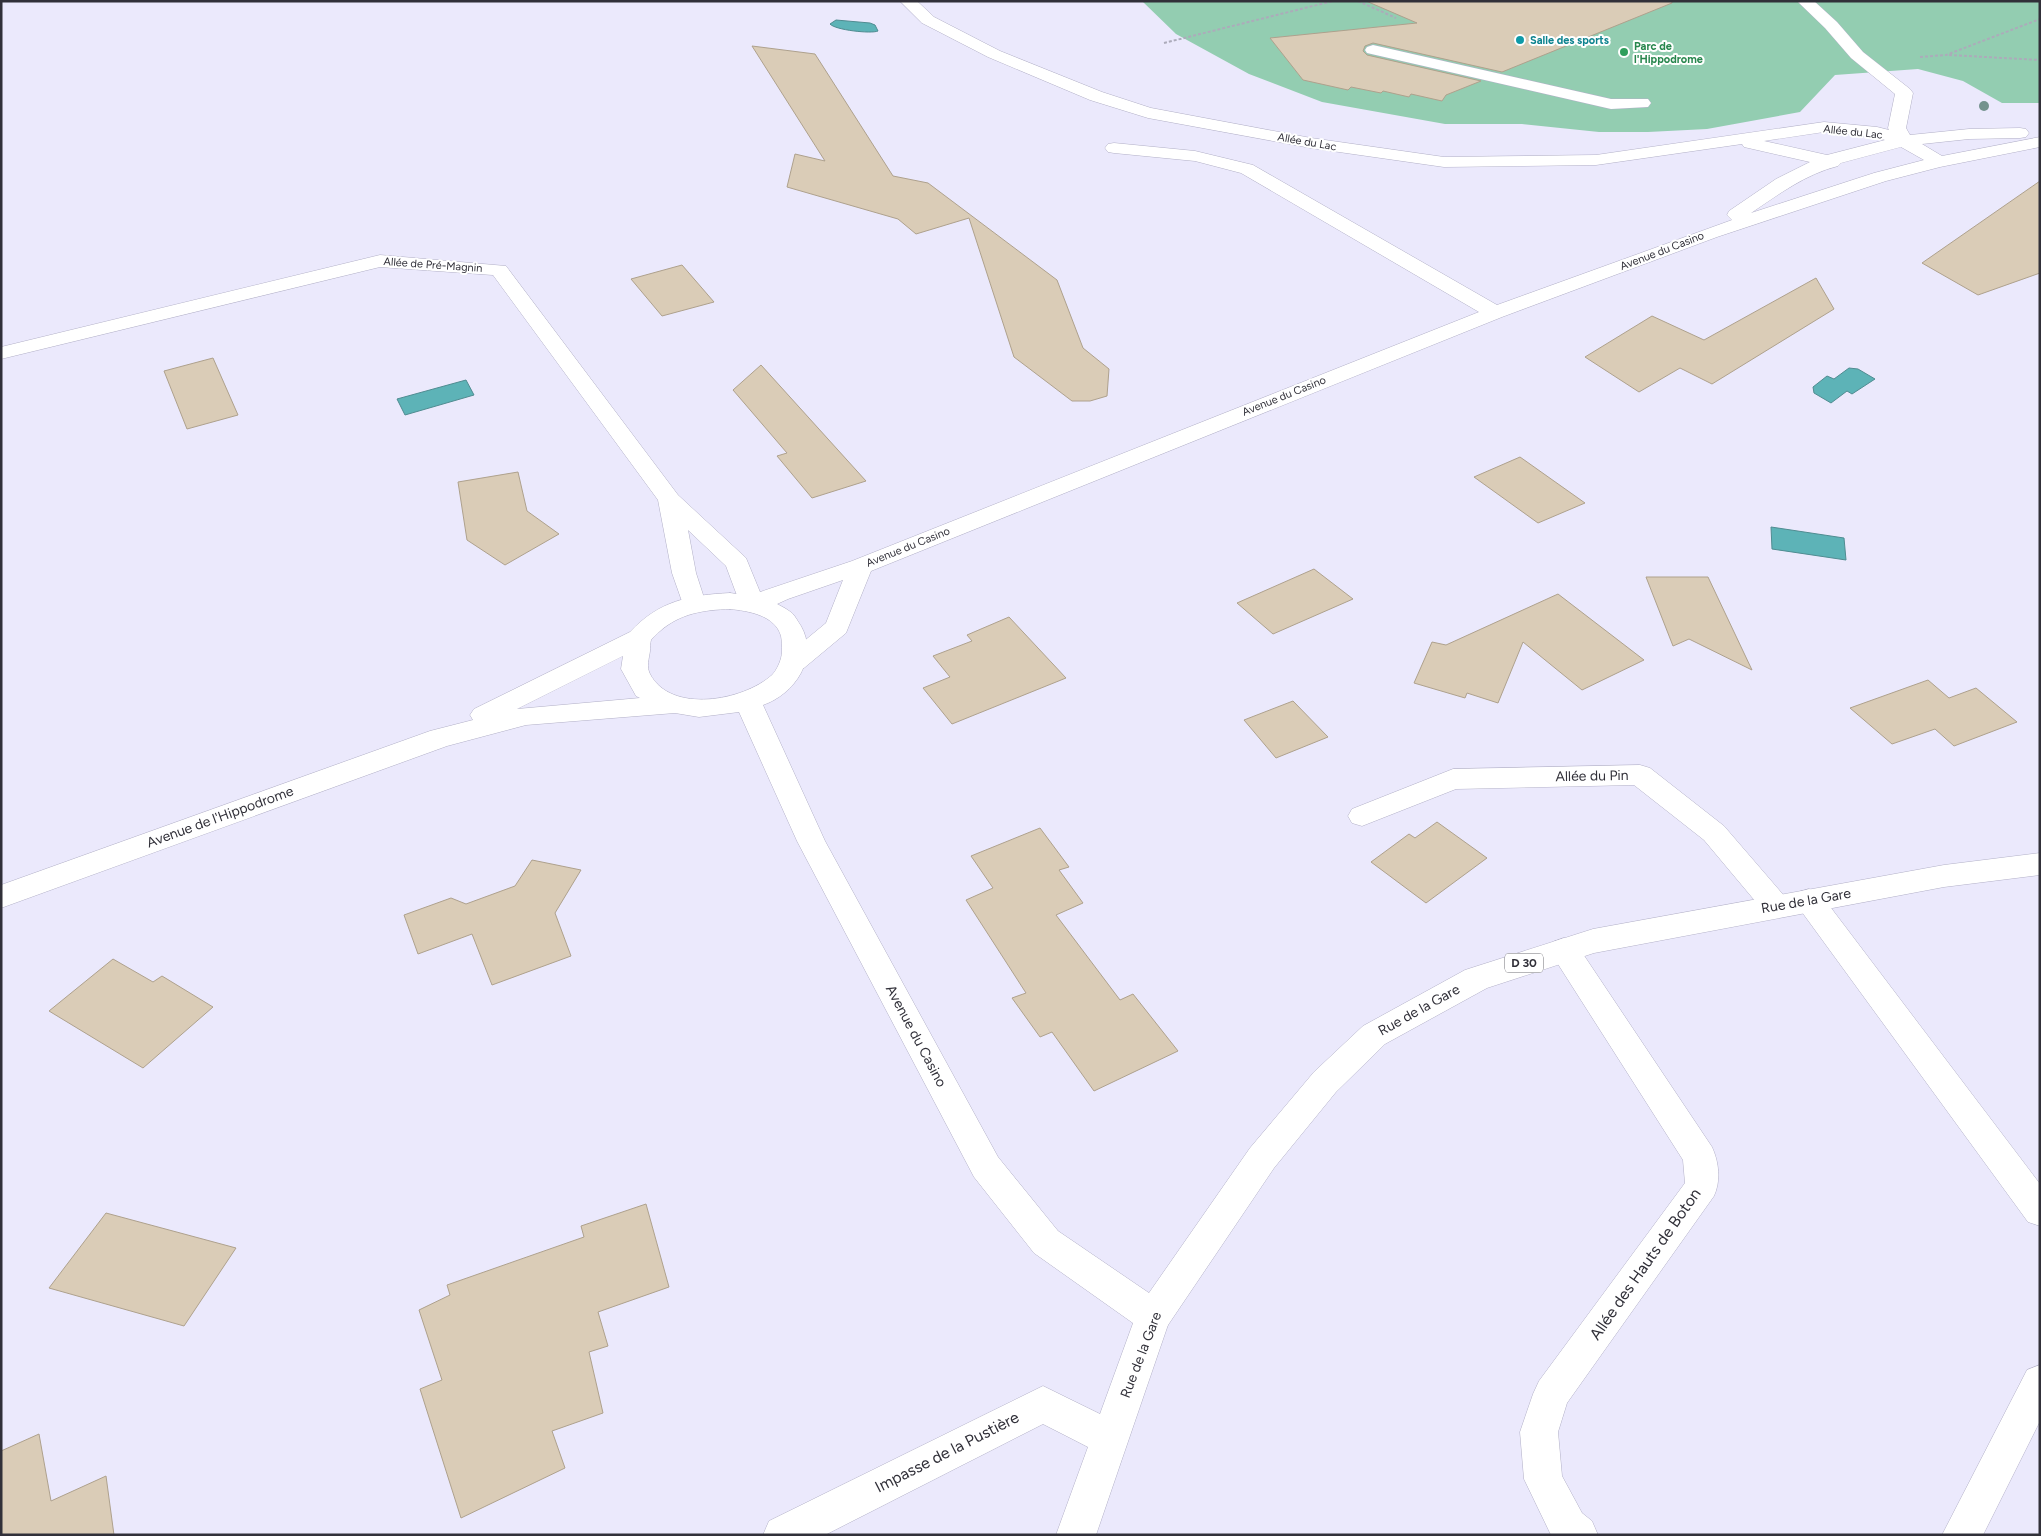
<svg xmlns="http://www.w3.org/2000/svg" width="2041" height="1536" viewBox="0 0 2041 1536" font-family="Figtree,sans-serif">
<style>
.green{fill:#93cdb1}
.water{fill:#5db3b7;stroke:#508c91}
.building{fill:#daccb7;stroke:#aea18d}
.lines{fill:none;stroke-linecap:round;stroke-linejoin:round}
.minor-casing{stroke:#b2b0c7;stroke-width:1}
.major-casing{stroke:#b2b0c7;stroke-width:1}
.path{stroke:#acabba;stroke-width:2;stroke-dasharray:3 2;stroke-linecap:butt}
.minor{fill:#fff;fill-rule:evenodd}
.major{fill:#fff;fill-rule:evenodd}
.tree{fill:#74928e}
.culture-dot{fill:#0f9aa8;stroke:#fff;stroke-width:2}
.leisure-dot{fill:#2e9e5b;stroke:#fff;stroke-width:2}
.labels{text-anchor:middle;dominant-baseline:central;stroke-width:4;stroke-linejoin:round;paint-order:stroke}
.far-culture-label{font-size:11px;font-weight:bold;fill:#0d838f;stroke:#fff;text-anchor:start}
.far-leisure-label{font-size:11px;font-weight:bold;fill:#27864d;stroke:#fff;text-anchor:start}
.far-street-label{font-size:11px;fill:#313039;stroke:#fff}
.shield{fill:#fff;stroke:#6f6e74;stroke-width:1}
.shield-label{font-size:12px;font-weight:bold;fill:#313039}
.street-label{font-size:14px;fill:#313039;stroke:#fff}
.near-street-label{font-size:16px;fill:#313039;stroke:#fff}
</style>
<rect width="100%" height="100%" fill="#ebe9fc"/>
<polygon class="green" points="1142,1 2040,1 2040,103 2002,103 1963,81 1918,69 1835,75 1800,112 1707,129 1648,132 1599,132 1522,124 1445,124 1322,102 1249,74 1176,34"/>
<g class="water">
<path d="M836,20L870,23L875,25L878,31C871,34 835,30 830,24Z"/>
<polygon points="1849,368 1858,369 1875,379 1852,394 1847,391 1831,403 1814,393 1813,387 1827,376 1834,379"/>
<polygon points="466,380 474,395 405,415 397,399"/>
<polygon points="1771,527 1844,538 1846,560 1772,549"/>
</g>
<g class="building">
<polygon points="1366,1 1672,1 1672,3 1502,72 1373,43 1365,46 1363,51 1367,55 1481,81 1446,95 1442,101 1411,94 1409,97 1383,91 1381,93 1351,87 1348,90 1303,80 1270,38 1417,23"/>
<polygon points="752,46 815,54 893,176 928,183 1057,280 1083,348 1109,369 1107,396 1090,401 1072,401 1014,357 969,218 916,234 898,219 787,187 795,154 825,161"/>
<polygon points="2040,181 2040,273 1978,295 1922,263"/>
<polygon points="682,265 714,302 662,316 631,279"/>
<polygon points="1816,278 1834,309 1712,384 1680,368 1639,392 1585,357 1652,316 1704,340"/>
<polygon points="213,358 238,415 187,429 164,371"/>
<polygon points="761,365 866,481 812,498 777,456 787,453 733,390"/>
<polygon points="1520,457 1585,503 1538,523 1474,477"/>
<polygon points="518,472 527,511 559,534 505,565 467,540 458,482"/>
<polygon points="1314,569 1353,599 1273,634 1237,603"/>
<polygon points="1646,577 1708,577 1752,670 1689,639 1673,646"/>
<polygon points="1558,594 1644,660 1582,690 1523,642 1498,703 1467,693 1465,698 1414,683 1432,642 1446,645"/>
<polygon points="1009,617 1066,678 952,724 923,688 950,677 933,656 972,641 967,635"/>
<polygon points="1928,680 1949,698 1976,688 2017,722 1954,746 1935,729 1892,744 1850,708"/>
<polygon points="1293,701 1328,737 1276,758 1244,720"/>
<polygon points="1437,822 1487,858 1426,903 1371,862 1409,834 1415,838"/>
<polygon points="1040,828 1069,867 1059,870 1083,903 1056,915 1120,1000 1133,994 1178,1051 1094,1091 1052,1032 1040,1037 1012,998 1026,993 966,900 993,888 971,856"/>
<polygon points="532,860 581,870 555,913 571,956 492,985 472,934 418,954 404,915 451,898 466,904 515,886"/>
<polygon points="113,959 153,982 162,976 213,1007 143,1068 49,1011"/>
<polygon points="646,1204 669,1287 598,1312 608,1346 589,1352 603,1413 552,1431 565,1468 461,1518 420,1389 442,1380 419,1310 450,1295 447,1285 584,1237 581,1226"/>
<polygon points="106,1213 236,1248 184,1326 49,1288"/>
<polygon points="39,1434 51,1501 106,1476 114,1535 1,1535 1,1451"/>
</g>
<g class="lines">
<g class="minor-casing">
<g id="minor">
<path d="M900,1H917L934,17L1000,51L1102,92L1151,108L1311,138L1444,157L1596,155L1824,122L1877,127L1889,130L1888,128L1895,94L1851,58L1825,28L1797,1H1814L1837,22L1863,52L1910,89L1913,93L1906,128L1910,135L1969,129L2020,128L2026,129L2029,133L2026,137L2020,138L1969,139L1922,144L1942,156L2040,137V147L1940,167L1886,181L1717,237L1502,317L871,571L846,633L804,668L795,671L786,668L782,662L786,656L826,623L843,580L788,599L764,610L755,612L742,609L726,566L688,530L696,573L706,604L703,610L694,612L685,610L672,573L658,500L493,275L380,267L1,359V347L380,255L506,266L678,495L746,558L760,592L852,561L1479,312L1241,173L1195,161L1114,153L1108,152L1105,148L1108,144L1114,143L1195,151L1253,165L1497,305L1732,220L1727,215L1729,211L1776,179L1810,162L1744,147L1742,144L1596,165L1444,167L1311,148L1148,118L1090,100L988,57L922,23ZM1824,132L1875,137L1885,140L1827,155L1764,141ZM1901,147L1924,160L1874,173L1751,213C1779,194 1806,174 1838,166L1841,163Z"/>
<polygon points="1373,45 1611,99 1648,99 1651,103 1648,107 1611,109 1367,53 1365,50 1367,47"/>
<polygon points="1640,765 1650,768 1724,826 1786,898 1791,906 1786,914 1776,917 1766,914 1704,840 1634,785 1456,789 1362,826 1352,823 1348,816 1352,809 1453,769"/>
<polygon points="1809,889 1819,892 2040,1184 2040,1226 2028,1222 1799,908 1794,900 1799,892"/>
<path d="M1564,938L1575,942L1712,1147C1719,1162 1721,1181 1714,1196L1567,1403L1558,1432L1562,1476L1582,1513L1592,1521L1598,1535H1551L1524,1479L1520,1432L1533,1394L1539,1381L1685,1183L1683,1160L1549,950L1553,942Z"/>
<polygon points="1153,1299 1166,1304 1171,1316 1096,1535 1056,1535 1088,1447 1043,1424 825,1535 763,1535 769,1521 1043,1386 1100,1414 1140,1304"/>
<polygon points="2040,1365 2040,1421 1983,1535 1942,1535 2027,1370"/>
</g>
</g>
<g class="major-casing">
<path id="major" d="M730,593C752,596 774,599 792,613C796,617 798,622 801,626C819,658 795,694 763,705L825,841L998,1157L1058,1231L1149,1293L1250,1148L1314,1072L1363,1026L1465,970L1593,929L1944,865L2040,853V875L1944,887L1594,953L1487,988L1385,1044L1336,1092L1274,1168L1166,1328L1153,1333L1140,1328L1034,1253L974,1177L797,841L739,712L699,717L675,713L526,725L447,746L1,908V885L430,731L473,720L470,715L474,709L630,632C659,601 689,595 730,593ZM730,609C748,611 775,615 781,636C782,641 782,647 782,651C782,659 777,670 772,675C743,701 671,714 650,674C646,666 649,659 650,651C650,648 650,643 651,640C653,637 657,634 659,632C680,613 704,610 730,609ZM623,656L621,669L636,696L640,698L517,709Z"/>
</g>
<g class="path">
<polyline points="1358,1 1396,18"/>
<polyline points="1164,43 1333,1"/>
<polyline points="1949,55 2040,60"/>
<polyline points="1920,57 1946,55 2040,19"/>
</g>
<use href="#minor" class="minor"/>
<use href="#major" class="major"/>
</g>
<circle class="tree" cx="1984" cy="106" r="5"/>
<circle class="culture-dot" cx="1520" cy="40" r="5"/>
<circle class="leisure-dot" cx="1624" cy="52" r="5"/>
<g class="labels">
<g class="far-culture-label">
<text x="1530" y="40">Salle des sports</text>
</g>
<g class="far-leisure-label">
<text x="1634" y="46">Parc de<tspan x="1634" dy="13">l'Hippodrome</tspan></text>
</g>
<g class="far-street-label">
<text transform="translate(1853 132) rotate(6)">Allée du Lac</text>
<text transform="translate(1307 142) rotate(10)">Allée du Lac</text>
<text transform="translate(1662 251) rotate(-21)">Avenue du Casino</text>
<text transform="translate(433 265) rotate(4)">Allée de Pré-Magnin</text>
<text transform="translate(1284 396) rotate(-22)">Avenue du Casino</text>
<text transform="translate(908 547) rotate(-22)">Avenue du Casino</text>
</g>
<rect class="shield" x="1505" y="953.5" width="38" height="19" rx="4"/>
<g class="shield-label">
<text x="1524" y="963">D 30</text>
</g>
<g class="street-label">
<text transform="translate(1592 776) rotate(-1)">Allée du Pin</text>
<text transform="translate(220 817) rotate(-20)">Avenue de l'Hippodrome</text>
<text transform="translate(1806 901) rotate(-10)">Rue de la Gare</text>
<text transform="translate(1419 1010) rotate(-29)">Rue de la Gare</text>
<text transform="translate(916 1036) rotate(62)">Avenue du Casino</text>
<text transform="translate(1141 1355) rotate(-69)">Rue de la Gare</text>
</g>
<g class="near-street-label">
<text transform="translate(1645 1264) rotate(-55)">Allée des Hauts de Boton</text>
<text transform="translate(947 1452) rotate(-27)">Impasse de la Pustière</text>
</g>
</g>
<rect width="2041" height="1536" fill="none" stroke="#313039" stroke-width="5"/>
</svg>
